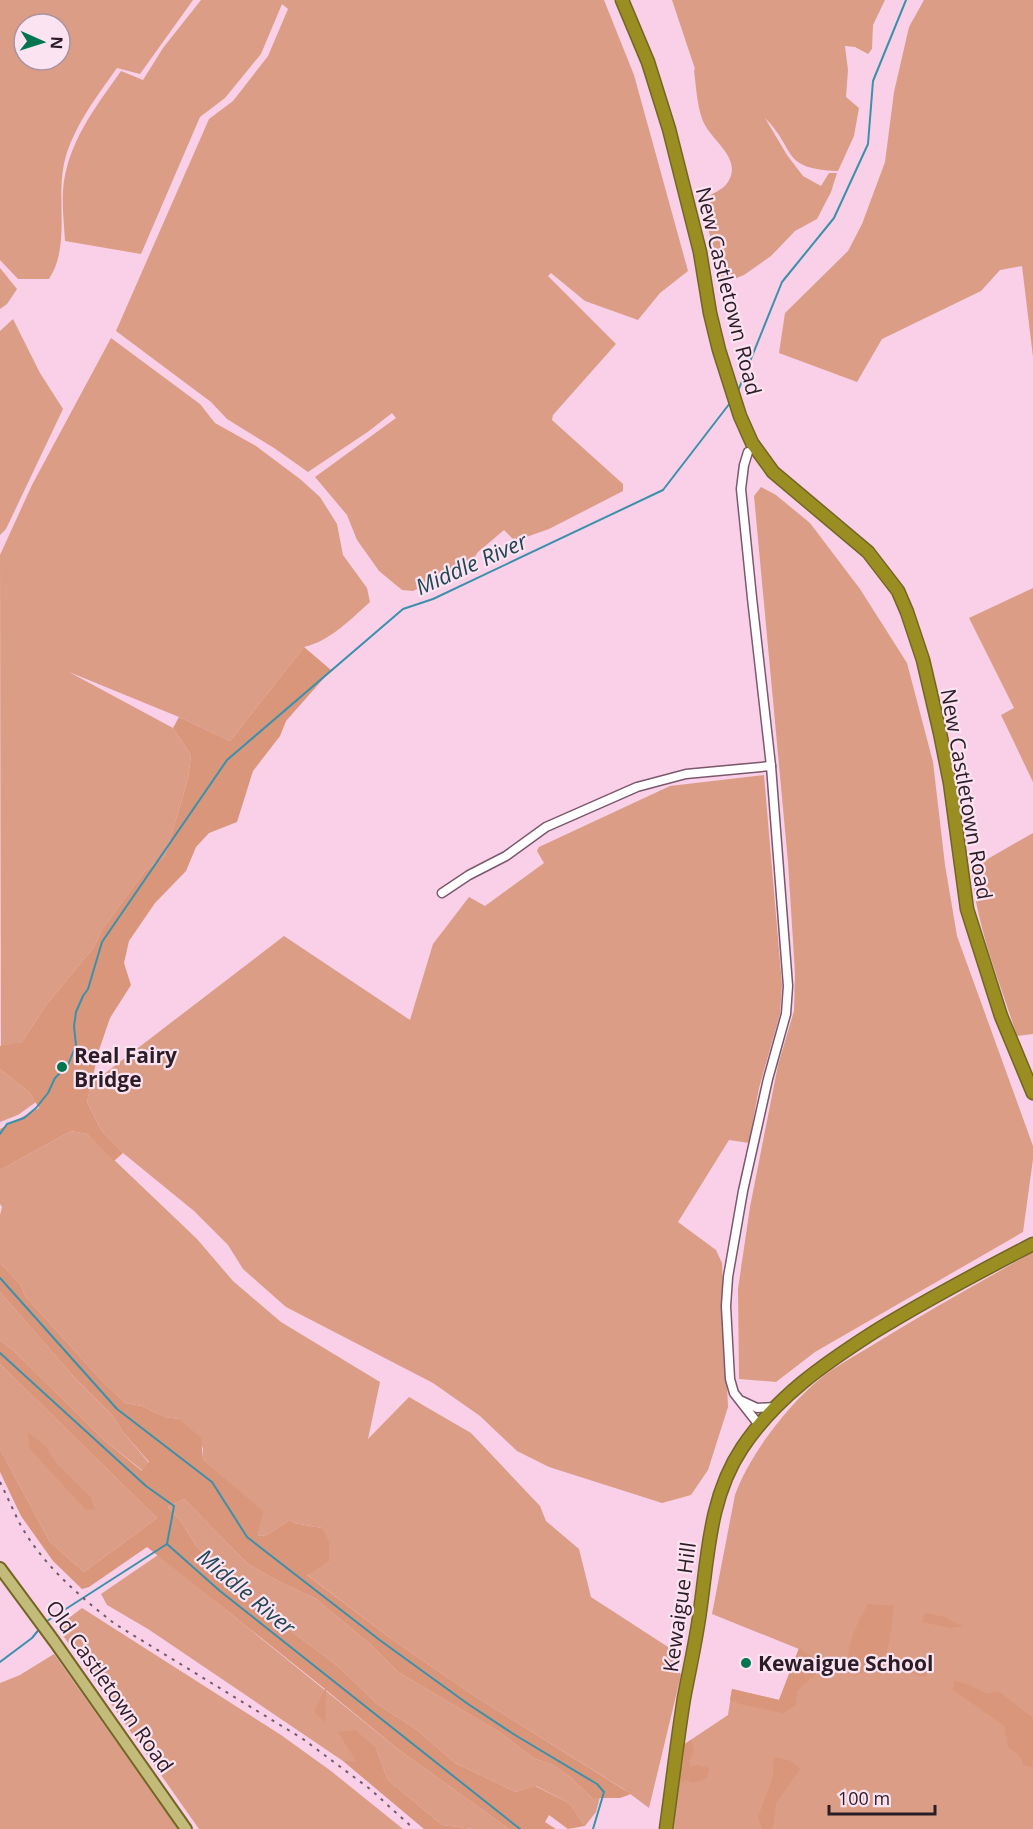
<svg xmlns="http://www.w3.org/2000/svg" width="1033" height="1829" viewBox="0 0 1033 1829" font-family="'Open Sans',sans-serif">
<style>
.green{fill:#db9d85;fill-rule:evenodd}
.forest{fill:#d9967a}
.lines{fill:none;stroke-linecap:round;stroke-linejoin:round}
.stream{stroke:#3b90ab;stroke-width:2}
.minor-casing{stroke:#7b586d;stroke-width:11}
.major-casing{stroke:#736623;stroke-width:14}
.highway-casing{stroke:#736623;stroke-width:15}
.minor{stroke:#fff;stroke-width:8}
.major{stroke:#c2bb7a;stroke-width:10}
.highway{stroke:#9a8e22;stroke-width:12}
.rail{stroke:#715a68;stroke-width:2;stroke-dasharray:3 6;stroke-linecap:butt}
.poi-dot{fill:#007550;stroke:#fce3f1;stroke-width:2}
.labels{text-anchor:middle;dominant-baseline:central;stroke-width:4.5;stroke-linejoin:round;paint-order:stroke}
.street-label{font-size:21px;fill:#2b1d26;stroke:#fce3f1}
.poi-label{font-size:21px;font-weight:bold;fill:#2b1d26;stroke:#fce3f1;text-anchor:start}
.water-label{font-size:22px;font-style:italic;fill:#214754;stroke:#fce3f1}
</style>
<rect width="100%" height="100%" fill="#f9d0e8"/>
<g class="green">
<path d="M0,0H193L140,74L117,68C98,95 76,123 66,156C54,195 72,244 49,279H18L0,260ZM24,24H60V60H24Z"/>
<path d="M201,0H604L634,75L688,271L660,293L638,320L585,301L551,273L548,276L616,344L553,415L552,420L623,484V491L549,529L515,541L504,530L478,552L469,565L413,591L402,590L379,571L372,561L357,540L347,515L315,477L396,418L392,413L369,431L308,472L274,448L227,419L211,402L116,331L209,119L233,101L268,56L288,9L282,4L261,54L225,98L200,117L141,254L65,241C64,224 62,206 63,190C67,143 95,108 121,71L143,80L163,48Z"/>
<path d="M672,0H885L873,25L872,49L868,54L855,47L845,46L848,70L846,97L859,108L854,136L838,171C780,169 797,150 765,118L787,155L803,176L821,186L829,173H837L831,192L817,219L795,231L771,256L744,275L721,284L702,201C709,194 723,191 728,182C743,158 711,141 703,121C697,106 696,86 694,70L695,69Z"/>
<polygon points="924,0 1033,0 1033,357 1022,266 1000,270 981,291 882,339 857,382 779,353 785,313 848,251 862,224 885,162 894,92 909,27"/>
<polygon points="0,268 17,289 7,304 0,309"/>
<polygon points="13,319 40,373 63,409 6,529 0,535 0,331"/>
<path d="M111,338L200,404L215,423L256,446L300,479L320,497L337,524L343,555L367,588L370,602C350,620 330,641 304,647L230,741L179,717L69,672L173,728L191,755L188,779L165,856L145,871L101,931L94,947L46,1005L22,1042L1,1048L0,555L32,485Z"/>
<polygon points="761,487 776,495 810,523 860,589 907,663 933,762 945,865 957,936 1033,1146 1033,1159 1023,1232 815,1352 776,1382 739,1379 738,1289 750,1207 778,1065 794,1011 795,973 788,862 754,496"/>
<polygon points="1033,588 1033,782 1001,715 1014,708 969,618"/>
<polygon points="764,775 782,985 780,1014 759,1088 749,1143 729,1140 678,1222 716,1250 722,1263 728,1407 708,1470 691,1495 662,1503 549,1467 517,1451 480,1416 433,1383 286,1307 243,1269 228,1245 194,1211 123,1153 101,1130 87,1102 91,1084 284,936 410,1020 433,944 469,897 485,906 544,863 537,851 539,847 670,786"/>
<path d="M1033,833V1034L1017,1036C1001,985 974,921 972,868Z"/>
<polygon points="0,1069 30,1093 36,1102 18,1115 0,1122"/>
<polygon points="71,1131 87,1134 197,1239 233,1281 281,1322 380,1382 368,1439 409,1397 471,1433 540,1506 546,1521 579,1549 591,1597 668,1647 681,1675 649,1808 625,1790 476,1697 393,1640 306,1574 329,1562 322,1528 294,1523 290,1520 267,1535 258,1536 262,1511 203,1459 203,1448 179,1419 165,1417 142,1406 125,1403 103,1382 25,1296 20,1284 0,1263 0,1215 2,1207 0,1204 0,1170"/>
<path d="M1033,1252V1829H673L683,1745L728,1715L732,1689L779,1700L799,1649L712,1614L735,1495C750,1454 787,1406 821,1378C836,1366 855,1356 871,1346C924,1313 979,1283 1033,1252Z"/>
<polygon points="0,1292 75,1378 112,1415 123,1432 149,1463 143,1471 103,1439 14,1351 0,1340"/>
<polygon points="0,1364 157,1518 84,1572 50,1542 0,1449"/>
<polygon points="184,1499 248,1564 274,1579 316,1599 370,1644 398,1672 501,1733 533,1758 553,1765 569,1776 592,1798 600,1797 596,1812 585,1826 569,1803 536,1786 516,1792 455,1763 416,1729 377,1704 339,1667 240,1593 235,1582 197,1547 182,1523 168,1507"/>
<polygon points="158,1555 399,1750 509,1829 473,1829 442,1825 388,1780 376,1748 356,1762 343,1761 148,1629 107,1605 101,1594"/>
<polygon points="82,1608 281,1735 331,1771 403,1829 199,1829 57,1627"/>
<polygon points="54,1654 178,1829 0,1829 0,1683 20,1675"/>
</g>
<g class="forest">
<polygon points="304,647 331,670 286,721 280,736 253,771 237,822 209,833 196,847 186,871 155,903 129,941 124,963 131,985 110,1018 99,1050 87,1102 101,1130 123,1153 114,1161 87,1134 71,1131 0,1170 0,1129 39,1108 30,1093 0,1069 0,1046 22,1042 46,1005 94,947 101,931 145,871 165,856 188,779 191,755 173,728 179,717 230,741"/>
<polygon points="0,1263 20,1284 25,1296 103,1382 125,1403 142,1406 165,1417 179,1419 201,1438 203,1459 263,1511 258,1536 267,1535 290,1520 294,1523 322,1528 329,1542 329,1562 307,1575 393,1640 476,1697 631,1794 620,1798 592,1798 569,1776 553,1765 533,1758 501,1733 398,1672 370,1644 316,1599 274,1579 248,1564 184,1499 168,1507 182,1523 197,1547 235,1582 240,1593 339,1667 377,1704 416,1729 455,1763 516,1792 535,1786 569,1803 585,1826 568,1829 549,1815 545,1822 556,1829 509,1829 399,1750 326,1690 325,1722 314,1712 325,1689 147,1547 89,1587 82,1589 53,1561 21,1516 0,1472 0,1449 50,1542 84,1572 157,1518 0,1364 0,1340 14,1351 103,1439 142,1471 149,1462 123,1432 112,1415 75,1378 0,1292"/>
<polygon points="28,1433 46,1446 55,1462 91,1498 95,1510 85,1509 30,1449"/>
<path d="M868,1604L894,1606C890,1635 891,1682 848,1671C846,1645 856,1626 868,1604Z"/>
<polygon points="926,1613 944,1617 963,1626 950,1628 923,1622 923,1617"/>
<polygon points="799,1648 815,1659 818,1671 797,1691 796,1705 783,1713 740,1704 730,1700 732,1689 779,1700"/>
<polygon points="919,1660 930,1668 924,1677 911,1672 909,1668"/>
<polygon points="954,1681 967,1684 987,1694 998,1691 1033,1718 1033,1767 1023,1765 1020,1756 1008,1747 1005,1726 953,1690"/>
<polygon points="355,1730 376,1748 388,1780 442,1825 473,1829 424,1829 343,1761 356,1761 338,1732"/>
<polygon points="691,1740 694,1751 689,1761 690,1767 697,1765 709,1768 707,1778 693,1783 686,1780 678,1783 683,1745"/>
<polygon points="774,1757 791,1761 800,1769 776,1803 773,1829 762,1829 758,1818 773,1776"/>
</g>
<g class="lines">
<g class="stream">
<polyline points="738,391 782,282 834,218 868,144 873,81 906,0"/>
<polyline points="0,1134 7,1124 24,1118 36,1108 48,1093 55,1078 68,1065 76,1045 74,1026 76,1012 83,996 88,989 102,942 227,760 403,609 433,599 663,490 730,403"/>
<polyline points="0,1278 117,1409 212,1482 247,1537 381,1641 468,1704 515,1735 597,1784 604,1792 593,1829"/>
<polyline points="0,1353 146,1486 174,1506 167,1544"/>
<polyline points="167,1544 220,1591 520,1829"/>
<polyline points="44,1623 167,1544"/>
<polyline points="0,1662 32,1638 41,1627"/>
</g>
<g class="minor-casing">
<g id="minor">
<polyline points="748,452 744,465 741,489 752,598 771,766 788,986 786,1014 768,1079 743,1191 728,1277 726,1306 730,1379 734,1393 759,1425"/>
<polyline points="442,893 469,875 506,856 546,827 637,787 686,774 771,766"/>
<polyline points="742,1401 757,1408 775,1407"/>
</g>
</g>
<g class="major-casing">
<polyline id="major" points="0,1568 54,1641 186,1829"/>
</g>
<g class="highway-casing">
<g id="highway">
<polyline points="622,0 648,62 669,129 700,252 710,313 719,350 740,416 752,443 773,472 868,552 898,591 907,612 923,660 940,733 950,783 967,909 1001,1016 1033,1093"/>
<path d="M666,1829C672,1786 677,1742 684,1698C689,1672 695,1645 699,1618C708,1560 708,1499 742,1448C776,1397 824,1364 874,1332C926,1300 979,1272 1033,1244"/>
</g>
</g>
<use href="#minor" class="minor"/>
<use href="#major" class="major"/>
<use href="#highway" class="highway"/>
<path class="rail" d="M0,1482C7,1496 13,1510 20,1524C42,1564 79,1596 115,1624L303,1739L370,1789L414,1829"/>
</g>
<g class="poi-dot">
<circle cx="62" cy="1067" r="6"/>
<circle cx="746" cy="1663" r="6"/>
</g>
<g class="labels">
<g class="street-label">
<text transform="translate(729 291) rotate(76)">New Castletown Road</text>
<text transform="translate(967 794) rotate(80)">New Castletown Road</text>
<text transform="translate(679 1607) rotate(-82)">Kewaigue Hill</text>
<text transform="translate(110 1686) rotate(55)">Old Castletown Road</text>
</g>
<g class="poi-label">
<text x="74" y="1055">Real Fairy<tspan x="74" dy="24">Bridge</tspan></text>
<text x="758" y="1663">Kewaigue School</text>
</g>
<g class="water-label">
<text transform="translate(471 563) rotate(-24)">Middle River</text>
<text transform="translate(247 1591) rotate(40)">Middle River</text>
</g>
</g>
<g transform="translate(42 42) rotate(93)"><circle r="28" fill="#fce3f1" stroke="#a894a0" stroke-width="1.5"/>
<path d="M0-4.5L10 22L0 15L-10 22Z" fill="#007550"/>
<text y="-9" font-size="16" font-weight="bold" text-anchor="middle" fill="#2b1d26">N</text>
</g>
<path d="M829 1805v9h106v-9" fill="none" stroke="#2b1d26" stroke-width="3"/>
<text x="838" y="1805" font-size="18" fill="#2b1d26" stroke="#fce3f1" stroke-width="4.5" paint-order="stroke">100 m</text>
</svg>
